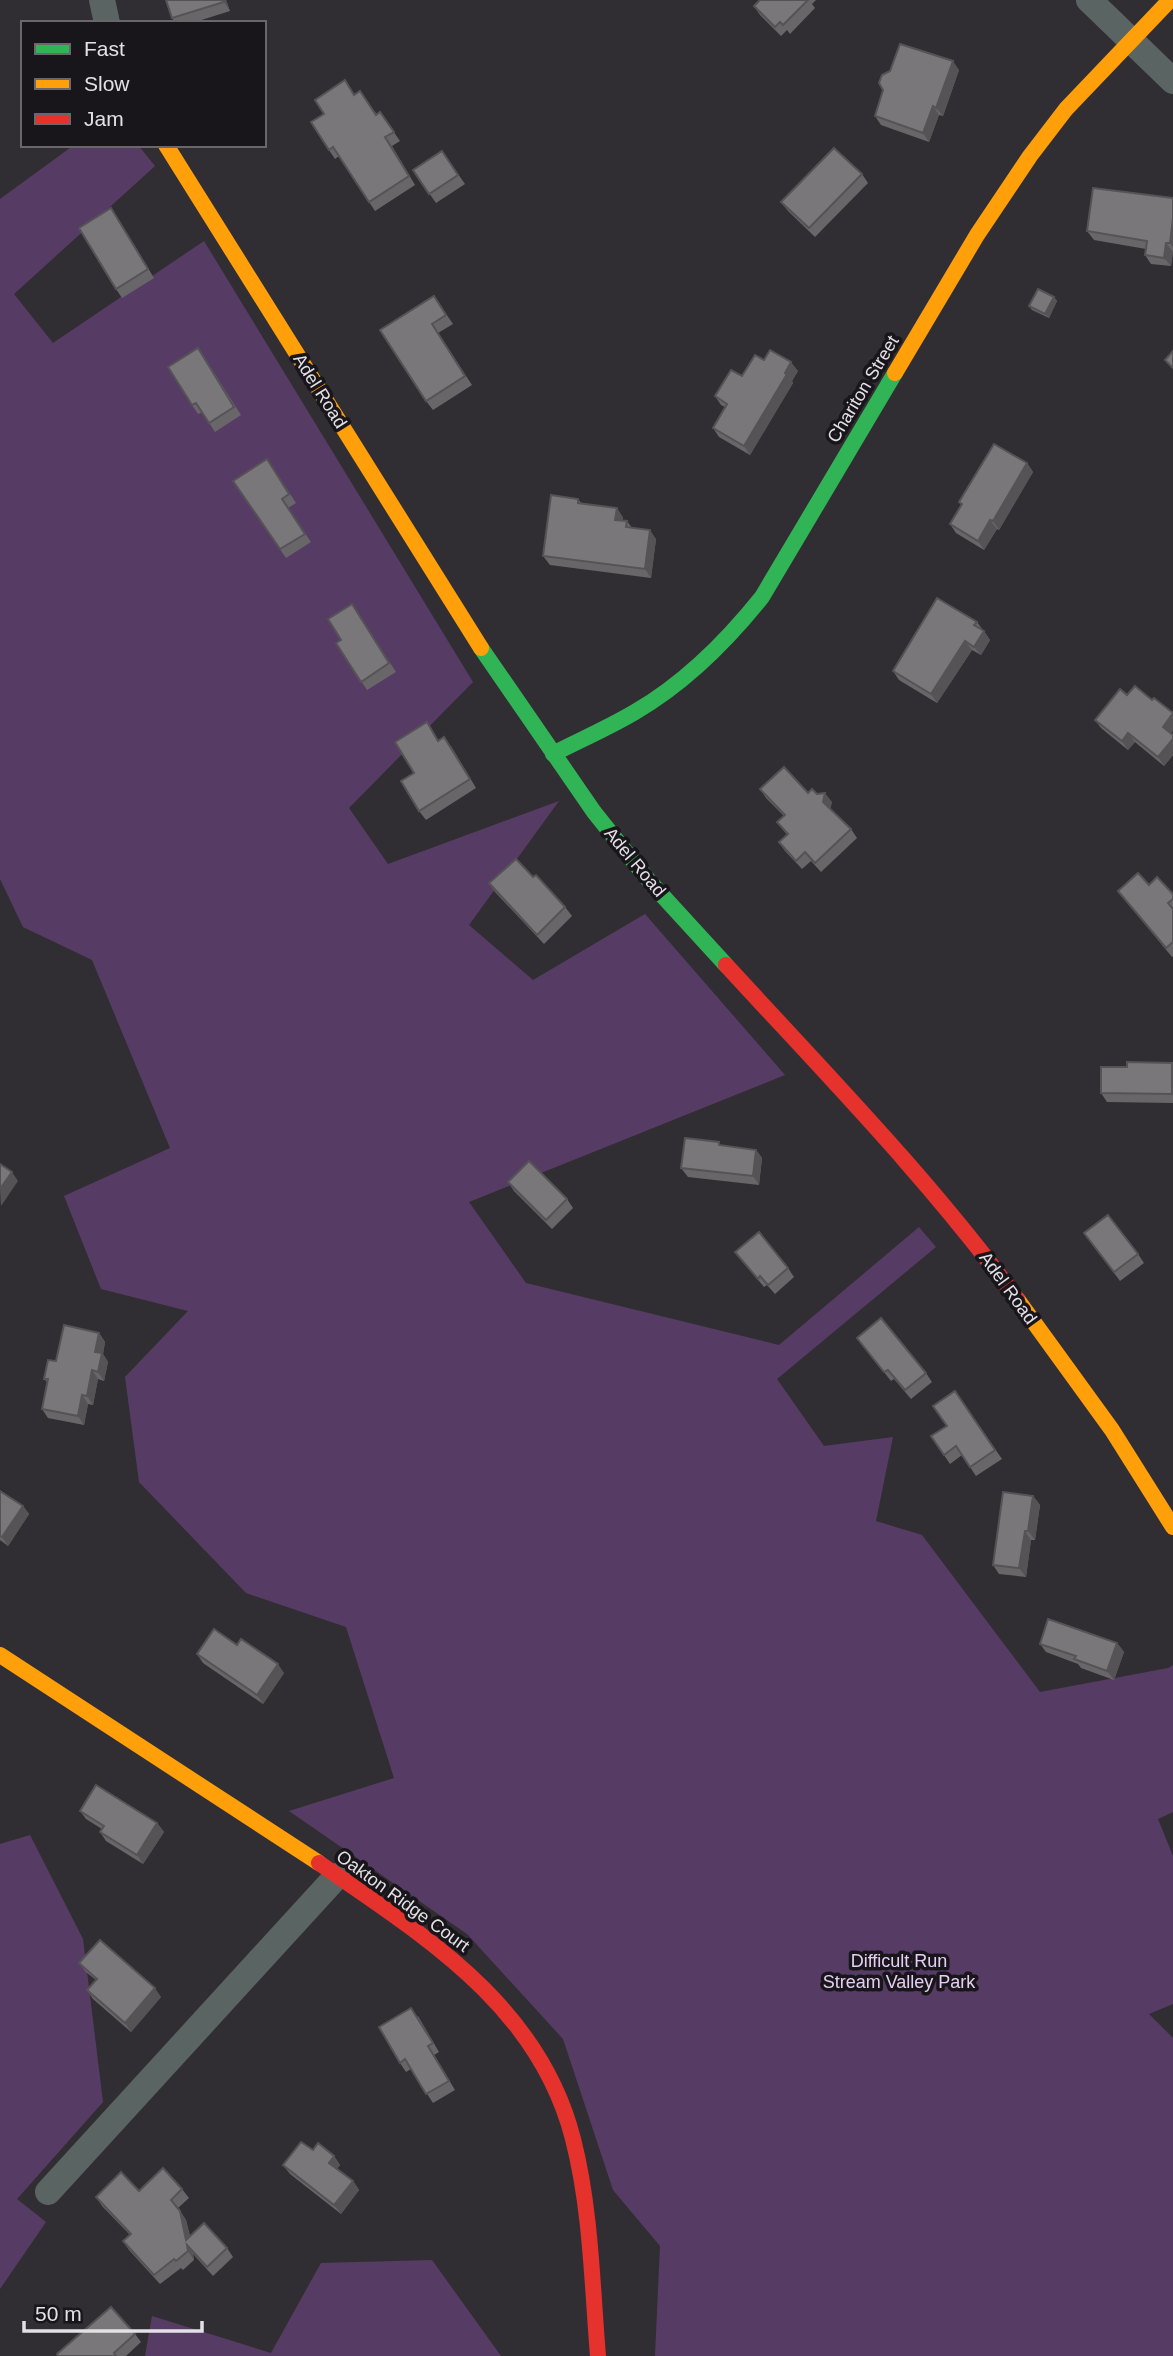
<svg xmlns="http://www.w3.org/2000/svg" width="1173" height="2356" viewBox="0 0 1173 2356" font-family="Arial,sans-serif">
<style>
.green{fill:#563c65}
.lines{fill:none;stroke-linecap:round;stroke-linejoin:round}
.street{stroke:#5a6563;stroke-width:26}
.fast{stroke:#30b455;stroke-width:16}
.slow{stroke:#ff9f0a;stroke-width:16}
.jam{stroke:#e5322d;stroke-width:16}
.wall{fill:#69666a}
.shaded-wall{fill:#555356}
.building{fill:#7a777b;stroke:#555356;stroke-width:2}
.labels{text-anchor:middle;dominant-baseline:central;stroke-width:7;stroke-linejoin:round;paint-order:stroke}
.street-label{font-size:18px;fill:#e4e1e6;stroke:#18161a}
.park-label{font-size:18px;fill:#e5cef3;stroke:#18161a}
</style>
<rect width="100%" height="100%" fill="#312e33"/>
<g class="green">
<polygon points="74,145 138,145 155,166 14,294 53,343 204,241 473,682 349,808 388,864 559,801 469,925 533,980 645,914 785,1075 469,1202 526,1283 779,1345 919,1227 936,1247 777,1379 824,1446 893,1437 876,1521 922,1535 1040,1692 1168,1668 1173,1665 1173,1812 1158,1819 1173,1856 1173,2004 1149,2014 1173,2038 1173,2356 655,2356 660,2246 613,2190 563,2039 467,1934 289,1811 394,1778 346,1627 246,1593 139,1482 125,1377 188,1311 101,1289 64,1196 170,1148 92,960 23,927 0,879 0,199"/>
<polygon points="30,1835 83,1939 103,2102 17,2199 46,2222 0,2289 0,1844"/>
<polygon points="432,2260 501,2356 145,2356 152,2316 271,2353 321,2263"/>
</g>
<g class="lines">
<g class="street">
<polyline points="102,0 107,23"/>
<polyline points="1089,0 1173,81"/>
<polyline points="48,2192 337,1876"/>
</g>
<g class="fast">
<polyline points="481,648 594,812 650,882 726,965"/>
<path d="M553,754C580,740 608,728 635,712C685,683 726,642 762,597L895,373"/>
</g>
<g class="slow">
<polyline points="166,145 481,648"/>
<polyline points="895,373 977,235 1030,156 1066,109 1170,0"/>
<polyline points="1017,1299 1112,1430 1173,1527"/>
<polyline points="0,1655 319,1863"/>
</g>
<g class="jam">
<path d="M726,965C826,1074 930,1180 1017,1299"/>
<path d="M319,1863C424,1936 539,2005 573,2139C591,2209 592,2284 598,2356"/>
</g>
</g>
<g class="wall">
<polygon points="226,0 230,11 192,23 175,23 172,18"/>
<polygon points="760,0 816,0 812,4 815,8 790,34 787,30 781,36 760,15 754,6"/>
<polygon points="959,70 943,116 939,115 929,142 881,125 875,116"/>
<polygon points="355,94 377,114 380,112 400,141 392,146 415,185 375,211 339,156 335,159 329,150"/>
<polygon points="442,151 465,184 436,203 413,170"/>
<polygon points="862,174 868,183 815,237 788,211 781,202"/>
<polygon points="1173,198 1173,252 1171,266 1151,264 1145,255 1146,249 1094,240 1087,231"/>
<polygon points="117,217 154,278 122,298 116,289"/>
<polygon points="434,296 453,324 438,333 472,385 433,410 426,401"/>
<polygon points="1054,297 1057,301 1049,318 1032,310 1029,306"/>
<polygon points="204,357 241,415 215,432 202,412 198,414 192,405"/>
<polygon points="764,360 798,371 792,381 793,383 750,455 719,437 713,428 725,407 721,405 715,396"/>
<polygon points="1027,463 1033,472 999,530 997,529 984,550 956,533 950,524 961,505 959,502"/>
<polygon points="273,468 296,503 288,508 311,542 286,558 233,481"/>
<polygon points="578,499 582,504 623,517 623,521 627,521 632,528 656,539 651,578 550,565 543,556"/>
<polygon points="352,604 396,672 367,690 336,643 341,640"/>
<polygon points="977,622 990,640 981,655 972,650 937,703 899,680 893,671"/>
<polygon points="1095,720 1171,733 1173,735 1173,755 1164,766 1135,742 1128,750 1101,728"/>
<polygon points="439,741 451,746 476,788 426,820 419,811 414,773"/>
<polygon points="760,789 817,794 832,802 830,809 851,829 857,838 821,872 811,861 802,869 785,851 779,842 787,835 777,822 784,816 766,798"/>
<polygon points="533,877 565,907 572,916 544,944 495,892 489,883"/>
<polygon points="1149,885 1173,894 1173,956 1172,957 1118,891"/>
<polygon points="1172,1063 1173,1064 1173,1103 1107,1102 1101,1093 1127,1067"/>
<polygon points="756,1150 762,1158 759,1185 688,1177 681,1168"/>
<polygon points="508,1182 567,1199 573,1208 552,1229 514,1191"/>
<polygon points="1091,1242 1138,1254 1144,1263 1120,1281"/>
<polygon points="735,1252 788,1268 794,1277 775,1294 767,1285 764,1287"/>
<polygon points="99,1333 105,1342 103,1354 108,1362 104,1381 98,1379 93,1405 88,1404 84,1425 48,1418 42,1409 48,1383 44,1379 56,1361"/>
<polygon points="857,1338 926,1373 932,1382 911,1399 894,1379 891,1381"/>
<polygon points="955,1391 1002,1459 976,1476 962,1455 950,1464 931,1436 947,1426"/>
<polygon points="0,1491 23,1506 29,1514 8,1546 0,1540"/>
<polygon points="1033,1496 1040,1505 1035,1540 1031,1540 1026,1577 999,1574 993,1565"/>
<polygon points="1117,1643 1124,1652 1114,1680 1081,1668 1078,1664 1046,1652 1040,1644"/>
<polygon points="237,1645 284,1673 263,1704 203,1663 197,1654"/>
<polygon points="80,1811 157,1823 164,1832 143,1864 106,1841 100,1832 102,1829 86,1819"/>
<polygon points="79,1963 161,1997 131,2032 93,1999 87,1990 96,1980 86,1972"/>
<polygon points="418,2016 439,2052 434,2055 455,2090 433,2103 411,2069 406,2072 400,2063"/>
<polygon points="313,2150 334,2156 340,2165 337,2169 353,2181 359,2190 341,2214 290,2174 283,2165"/>
<polygon points="182,2189 189,2198 178,2208 186,2220 190,2236 227,2248 233,2257 213,2276 193,2254 194,2260 183,2270 181,2268 160,2284 129,2250 123,2241 130,2235 102,2206 96,2197 139,2191"/>
<polygon points="135,2334 141,2342 126,2356 58,2356"/>
</g>
<g class="shaded-wall">
<polygon points="223,0 226,0 230,11 224,2"/>
<polygon points="953,61 959,70 943,116 936,108"/>
<polygon points="933,106 939,115 929,142 923,133"/>
<polygon points="1173,218 1173,248 1170,243"/>
<polygon points="1166,243 1173,252 1171,266 1164,258"/>
<polygon points="1054,297 1057,301 1049,318 1045,314"/>
<polygon points="791,362 798,371 792,381 793,383 750,455 744,446"/>
<polygon points="1027,463 1033,472 999,530 993,521"/>
<polygon points="617,508 623,517 622,529 615,520"/>
<polygon points="990,520 997,529 984,550 978,541"/>
<polygon points="650,530 656,539 651,578 645,569"/>
<polygon points="984,631 990,640 981,655 974,647"/>
<polygon points="965,641 972,650 937,703 931,694"/>
<polygon points="1173,714 1173,731 1169,736 1163,727"/>
<polygon points="1128,733 1135,742 1128,750 1122,741"/>
<polygon points="1173,739 1173,755 1164,766 1158,757"/>
<polygon points="825,793 832,802 830,811 823,802"/>
<polygon points="1172,1063 1173,1064 1173,1096 1172,1094"/>
<polygon points="756,1150 762,1158 759,1185 753,1176"/>
<polygon points="12,1172 18,1181 1,1206 0,1189"/>
<polygon points="99,1333 105,1342 103,1354 108,1362 104,1381 98,1372 95,1352"/>
<polygon points="92,1370 98,1379 93,1405 87,1396"/>
<polygon points="82,1395 88,1404 84,1425 78,1416"/>
<polygon points="1033,1496 1040,1505 1035,1540 1028,1531"/>
<polygon points="23,1506 29,1514 8,1546 2,1537"/>
<polygon points="1025,1531 1031,1540 1026,1577 1019,1568"/>
<polygon points="1117,1643 1124,1652 1114,1680 1107,1671"/>
<polygon points="278,1664 284,1673 263,1704 257,1695"/>
<polygon points="157,1823 164,1832 143,1864 137,1855"/>
<polygon points="155,1988 161,1997 131,2032 125,2023"/>
<polygon points="334,2156 340,2165 335,2171 329,2163"/>
<polygon points="353,2181 359,2190 341,2214 334,2205"/>
<polygon points="180,2211 186,2220 192,2248 186,2240"/>
<polygon points="187,2245 193,2254 194,2260 188,2251"/>
</g>
<g class="building">
<polygon points="166,0 223,0 224,2 172,18"/>
<polygon points="760,0 808,0 783,25 780,22 775,27 754,6"/>
<polygon points="900,44 953,61 936,108 933,106 923,133 875,116 883,90 879,83 882,75 890,71"/>
<polygon points="345,80 354,95 360,91 376,115 380,112 394,132 385,137 409,176 369,202 333,147 329,150 311,122 324,114 315,100"/>
<polygon points="834,148 862,174 809,228 781,202"/>
<polygon points="442,151 458,175 429,194 413,170"/>
<polygon points="1093,188 1173,198 1173,218 1170,243 1166,243 1164,258 1145,255 1147,241 1087,231"/>
<polygon points="111,208 148,269 116,289 79,228"/>
<polygon points="1038,289 1054,297 1045,314 1029,306"/>
<polygon points="434,296 446,315 432,324 465,376 426,401 380,330"/>
<polygon points="198,348 234,407 209,423 196,403 192,405 168,367"/>
<polygon points="770,350 791,362 785,373 787,374 744,446 713,428 727,404 715,396 731,370 742,376 755,355 764,360"/>
<polygon points="1173,351 1173,368 1165,360"/>
<polygon points="994,444 1027,463 993,521 990,520 978,541 950,524 962,504 959,502"/>
<polygon points="267,459 289,494 282,499 305,534 280,549 233,481"/>
<polygon points="551,495 578,499 578,503 617,508 615,520 627,521 626,527 650,530 645,569 543,556"/>
<polygon points="937,598 977,622 974,625 984,631 974,647 965,641 931,694 893,671"/>
<polygon points="352,604 389,663 361,682 336,643 341,640 328,619"/>
<polygon points="1135,686 1152,700 1154,698 1173,713 1163,727 1173,735 1173,739 1158,757 1128,733 1122,741 1095,720 1120,689 1127,695"/>
<polygon points="427,722 438,741 444,737 470,779 419,811 401,781 414,773 395,742"/>
<polygon points="784,767 808,793 812,789 817,794 825,793 823,802 851,829 815,863 805,852 796,861 779,842 788,834 777,822 785,815 760,789"/>
<polygon points="516,859 533,877 536,875 565,907 537,935 489,883"/>
<polygon points="1138,873 1149,885 1157,877 1173,894 1173,899 1168,903 1173,909 1173,942 1166,948 1118,891"/>
<polygon points="1127,1062 1172,1063 1172,1094 1101,1093 1101,1067 1127,1067"/>
<polygon points="685,1138 719,1142 719,1145 756,1150 753,1176 681,1168"/>
<polygon points="529,1161 567,1199 546,1220 508,1182"/>
<polygon points="0,1164 12,1172 0,1189"/>
<polygon points="1108,1215 1138,1254 1114,1272 1084,1233"/>
<polygon points="759,1232 788,1268 768,1285 760,1276 758,1279 735,1252"/>
<polygon points="881,1318 926,1373 905,1390 888,1370 884,1372 857,1338"/>
<polygon points="64,1325 99,1333 95,1352 102,1353 98,1372 92,1370 87,1396 82,1395 78,1416 42,1409 48,1379 44,1379 48,1360 56,1361"/>
<polygon points="955,1391 995,1450 970,1467 956,1446 944,1455 931,1436 947,1426 933,1406"/>
<polygon points="0,1491 23,1506 2,1537 0,1536"/>
<polygon points="1003,1492 1033,1496 1028,1531 1025,1531 1019,1568 993,1565"/>
<polygon points="1048,1619 1117,1643 1107,1671 1074,1659 1076,1656 1040,1644"/>
<polygon points="214,1629 237,1645 241,1639 278,1664 257,1695 197,1654"/>
<polygon points="96,1785 157,1823 137,1855 100,1832 104,1826 80,1811"/>
<polygon points="100,1940 155,1988 125,2023 87,1990 97,1979 79,1963"/>
<polygon points="411,2008 433,2043 428,2046 449,2081 426,2094 405,2059 400,2063 379,2027"/>
<polygon points="301,2142 313,2150 318,2143 334,2156 329,2163 353,2181 334,2205 283,2165"/>
<polygon points="163,2168 182,2189 171,2200 180,2211 186,2240 204,2223 227,2248 207,2267 187,2245 188,2251 176,2261 174,2259 154,2275 123,2241 131,2234 96,2197 121,2172 139,2191"/>
<polygon points="111,2307 135,2334 114,2353 116,2356 58,2356 57,2354"/>
</g>
<g class="labels">
<g class="street-label">
<text transform="translate(863 389) rotate(-59)">Chariton Street</text>
<text transform="translate(320 391) rotate(58)">Adel Road</text>
<text transform="translate(635 862) rotate(50)">Adel Road</text>
<text transform="translate(1008 1288) rotate(54)">Adel Road</text>
<text transform="translate(403 1901) rotate(36)">Oakton Ridge Court</text>
</g>
<g class="park-label">
<text x="899" y="1961">Difficult Run<tspan x="899" dy="21">Stream Valley Park</tspan></text>
</g>
</g>
<rect x="21" y="21" width="245" height="126" fill="#18161a" stroke="#6a676c" stroke-width="2"/>
<rect x="35" y="44" width="35" height="10" fill="#30b455" stroke="#6a676c" stroke-width="2"/>
<text x="84" y="56" font-size="21" fill="#e4e1e6">Fast</text>
<rect x="35" y="79" width="35" height="10" fill="#ff9f0a" stroke="#6a676c" stroke-width="2"/>
<text x="84" y="91" font-size="21" fill="#e4e1e6">Slow</text>
<rect x="35" y="114" width="35" height="10" fill="#e5322d" stroke="#6a676c" stroke-width="2"/>
<text x="84" y="126" font-size="21" fill="#e4e1e6">Jam</text>
<path d="M24 2321v10h178v-10" fill="none" stroke="#e4e1e6" stroke-width="3.5"/>
<text x="35" y="2321" font-size="21" fill="#e4e1e6" stroke="#18161a" stroke-width="5" paint-order="stroke">50 m</text>
</svg>
